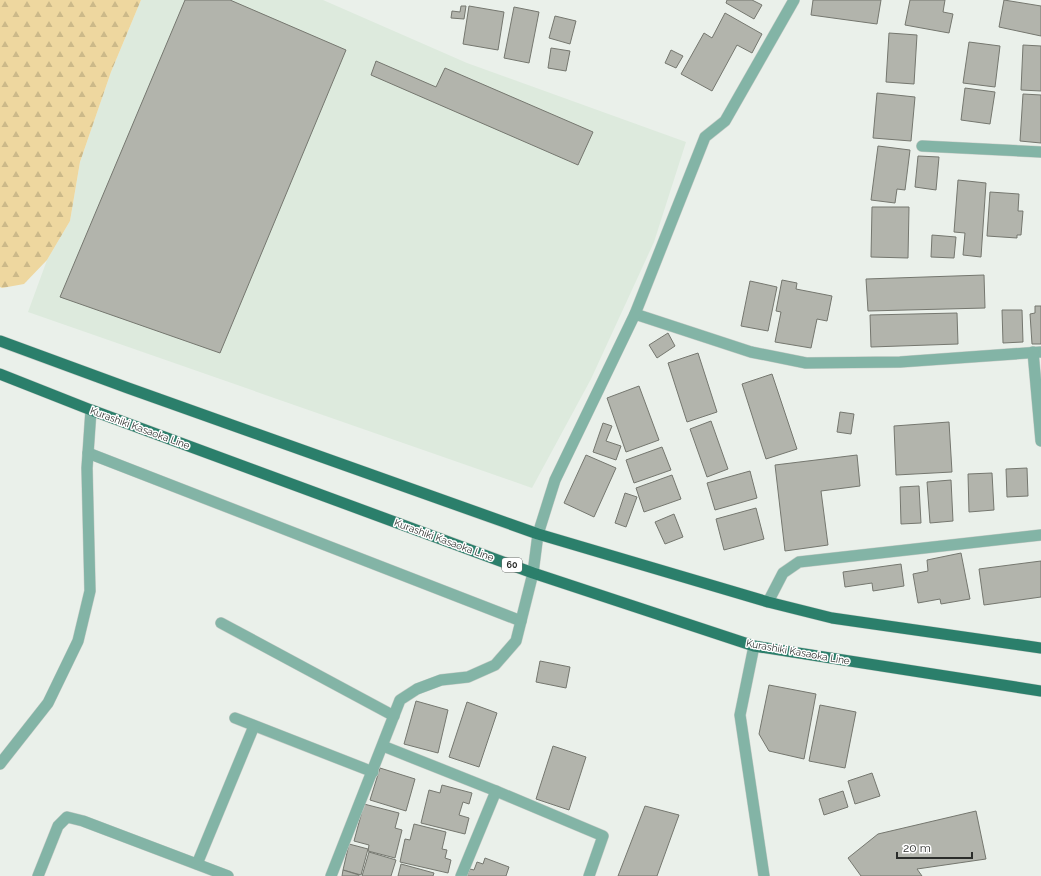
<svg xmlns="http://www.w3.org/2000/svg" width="1041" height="876" viewBox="0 0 1041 876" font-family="Raleway,sans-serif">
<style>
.built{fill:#ddeadd}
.forest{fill:url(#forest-firs)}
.building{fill:#b2b4ac;stroke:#75776f}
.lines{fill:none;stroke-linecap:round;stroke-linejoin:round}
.minor-casing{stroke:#c8cdc8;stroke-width:12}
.primary-casing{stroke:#c8cdc8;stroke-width:12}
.minor{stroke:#83b4a6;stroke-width:11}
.primary{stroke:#2b7f6b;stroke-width:11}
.labels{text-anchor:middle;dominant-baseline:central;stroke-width:3;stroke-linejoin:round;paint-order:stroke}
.shield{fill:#fff;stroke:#6b6c6b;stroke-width:1}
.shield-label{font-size:9px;font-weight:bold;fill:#2b2d2b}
.street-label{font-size:10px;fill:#2b2d2b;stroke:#fff}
</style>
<defs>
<pattern id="forest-firs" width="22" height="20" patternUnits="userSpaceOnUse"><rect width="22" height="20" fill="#eed79f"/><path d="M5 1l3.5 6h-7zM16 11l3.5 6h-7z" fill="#ccb989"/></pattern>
</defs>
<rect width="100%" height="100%" fill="#eaf0ea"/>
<polygon class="built" points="141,0 323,0 467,63 686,142 654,242 591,379 532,488 28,312 47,260 70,221 80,162 111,72"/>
<polygon class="forest" points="0,0 141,0 111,72 80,162 70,221 47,260 24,284 2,288 0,287"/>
<g class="building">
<polygon points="185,0 230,0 346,50 220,353 60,297"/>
<polygon points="727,0 752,0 762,5 754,19 726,3"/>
<polygon points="813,0 881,0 877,24 811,15"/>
<polygon points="910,0 945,0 943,12 953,14 949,33 905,25"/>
<polygon points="1004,0 1041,6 1041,36 999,27"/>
<polygon points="461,6 466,6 464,19 451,18 452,11 460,12"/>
<polygon points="469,6 504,12 498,50 463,44"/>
<polygon points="514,7 539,12 529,63 504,58"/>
<polygon points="725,13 762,34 752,53 737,45 712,91 681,74 704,33 712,38"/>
<polygon points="555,16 576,21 570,44 549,38"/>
<polygon points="889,33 917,35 914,84 886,82"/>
<polygon points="969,42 1000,46 995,87 963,83"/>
<polygon points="1023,45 1041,46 1041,91 1021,90"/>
<polygon points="551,48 570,51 566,71 548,68"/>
<polygon points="671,50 683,56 676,68 665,63"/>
<polygon points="376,61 436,87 445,68 593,132 578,165 371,75"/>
<polygon points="965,88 995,92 990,124 961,120"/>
<polygon points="877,93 915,97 911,141 873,138"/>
<polygon points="1023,94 1041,95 1041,143 1020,141"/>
<polygon points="878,146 910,150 905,190 897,189 895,203 871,200"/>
<polygon points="918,156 939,157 936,190 915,187"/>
<polygon points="958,180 986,183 981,257 963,255 965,233 954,232"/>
<polygon points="990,192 1019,194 1018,211 1023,211 1021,235 1017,235 1017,238 987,236"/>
<polygon points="872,207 909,207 908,258 871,257"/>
<polygon points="932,235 956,237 954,258 931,257"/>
<polygon points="984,275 985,308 868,311 866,279"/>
<polygon points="782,280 797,283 796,289 832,296 827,321 817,319 811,348 775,342 781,312 776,311"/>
<polygon points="750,281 777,287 768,331 741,326"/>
<polygon points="1035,306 1041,306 1041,344 1032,344 1030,314 1035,313"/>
<polygon points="1002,310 1022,310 1023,342 1003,343"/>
<polygon points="957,313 958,344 871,347 870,315"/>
<polygon points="668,333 675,346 657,358 649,345"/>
<polygon points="698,353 717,412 687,422 668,363"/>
<polygon points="772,374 797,449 766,459 742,384"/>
<polygon points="639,386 659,440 626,452 607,398"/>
<polygon points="840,412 854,414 851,434 837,432"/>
<polygon points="711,421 728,469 707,477 690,429"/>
<polygon points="949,422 952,472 896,475 894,426"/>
<polygon points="603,423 612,426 606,441 621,446 616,460 593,452"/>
<polygon points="662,447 671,470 634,483 626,460"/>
<polygon points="586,455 616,468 594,517 564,503"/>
<polygon points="857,455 860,486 821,491 828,545 785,551 775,465"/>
<polygon points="1027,468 1028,496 1007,497 1006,469"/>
<polygon points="750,471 757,498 715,510 707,483"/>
<polygon points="992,473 994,510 969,512 968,474"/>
<polygon points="672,475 681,499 644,512 636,488"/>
<polygon points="951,480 953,521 930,523 927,482"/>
<polygon points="919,486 921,523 901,524 900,487"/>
<polygon points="625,493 637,497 626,527 615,523"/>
<polygon points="756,508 764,539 724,550 716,519"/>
<polygon points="674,514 683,537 665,544 655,522"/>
<polygon points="961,553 970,599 941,604 940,599 918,603 913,574 928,571 927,560"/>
<polygon points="1041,561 1041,597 984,605 979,569"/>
<polygon points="901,564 904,586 873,591 872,583 845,587 843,572"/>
<polygon points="540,661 570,667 566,688 536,682"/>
<polygon points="769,685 816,694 804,759 769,751 759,734"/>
<polygon points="416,701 448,710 438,753 404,744"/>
<polygon points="467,702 497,713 479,767 449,757"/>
<polygon points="820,705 856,712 845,768 809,761"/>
<polygon points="553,746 586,757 569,810 536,799"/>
<polygon points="380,768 415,779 406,811 370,800"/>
<polygon points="872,773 880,796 855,804 848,781"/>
<polygon points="442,785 472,793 469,804 463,802 459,815 469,818 465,834 421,823 429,790 440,793"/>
<polygon points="843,791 848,807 824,815 819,799"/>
<polygon points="364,804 399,813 395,828 402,830 395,858 368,851 369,845 354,841"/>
<polygon points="645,806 679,815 657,876 618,876"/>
<polygon points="976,811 986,859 917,869 922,876 861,876 848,858 878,834"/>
<polygon points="414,824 446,832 442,849 447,850 445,858 451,860 448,873 400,862 405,839 410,840"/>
<polygon points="349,844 368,849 361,875 343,870"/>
<polygon points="369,852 396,860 391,876 362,876"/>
<polygon points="485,858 509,867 506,876 467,876 470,869 474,870 477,862 483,864"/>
<polygon points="401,864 434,873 433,876 398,876"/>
<polygon points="343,870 359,875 359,876 342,876"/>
</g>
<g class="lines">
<g class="minor-casing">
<g id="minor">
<polyline points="922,146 1041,152"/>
<polyline points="635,314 751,352 806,363 900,362 1041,352"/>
<polyline points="1033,352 1041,441"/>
<polyline points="88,453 521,621"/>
<polyline points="768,602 783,573 799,562 1041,535"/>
<polyline points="221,623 394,716"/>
<polyline points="754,646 740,715 764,876"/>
<polyline points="235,718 373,772"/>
<polyline points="383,746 496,791"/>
<polyline points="0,764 48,703 78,641 90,591 87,468 91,410"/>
<polyline points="197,864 254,726"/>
<polyline points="38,876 58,826 67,817 83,821 228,876"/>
<polyline points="331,876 400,700 417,689 441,680 468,677 495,665 516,641 533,573 538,534 555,480 635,314 705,137 725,121 794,0"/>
<polyline points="461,876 496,791 603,836 589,876"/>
</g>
</g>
<g class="primary-casing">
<g id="primary">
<polyline points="0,341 128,388 538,534 768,602 832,618 1041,648"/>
<polyline points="0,374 91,410 533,573 754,646 1041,691"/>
</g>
</g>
<use href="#minor" class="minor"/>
<use href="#primary" class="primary"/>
</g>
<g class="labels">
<rect class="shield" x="502" y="558" width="20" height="14" rx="3"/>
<g class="shield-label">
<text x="512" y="565">60</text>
</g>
<g class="street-label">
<text transform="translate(140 428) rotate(20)">Kurashiki Kasaoka Line</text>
<text transform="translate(444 540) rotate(20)">Kurashiki Kasaoka Line</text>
<text transform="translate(798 652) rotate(10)">Kurashiki Kasaoka Line</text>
</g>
</g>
<path d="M897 852v6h75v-6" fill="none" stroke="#2b2d2b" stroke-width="2"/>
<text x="903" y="852" font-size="12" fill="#2b2d2b" stroke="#ffffff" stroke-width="3" paint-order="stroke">20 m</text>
</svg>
